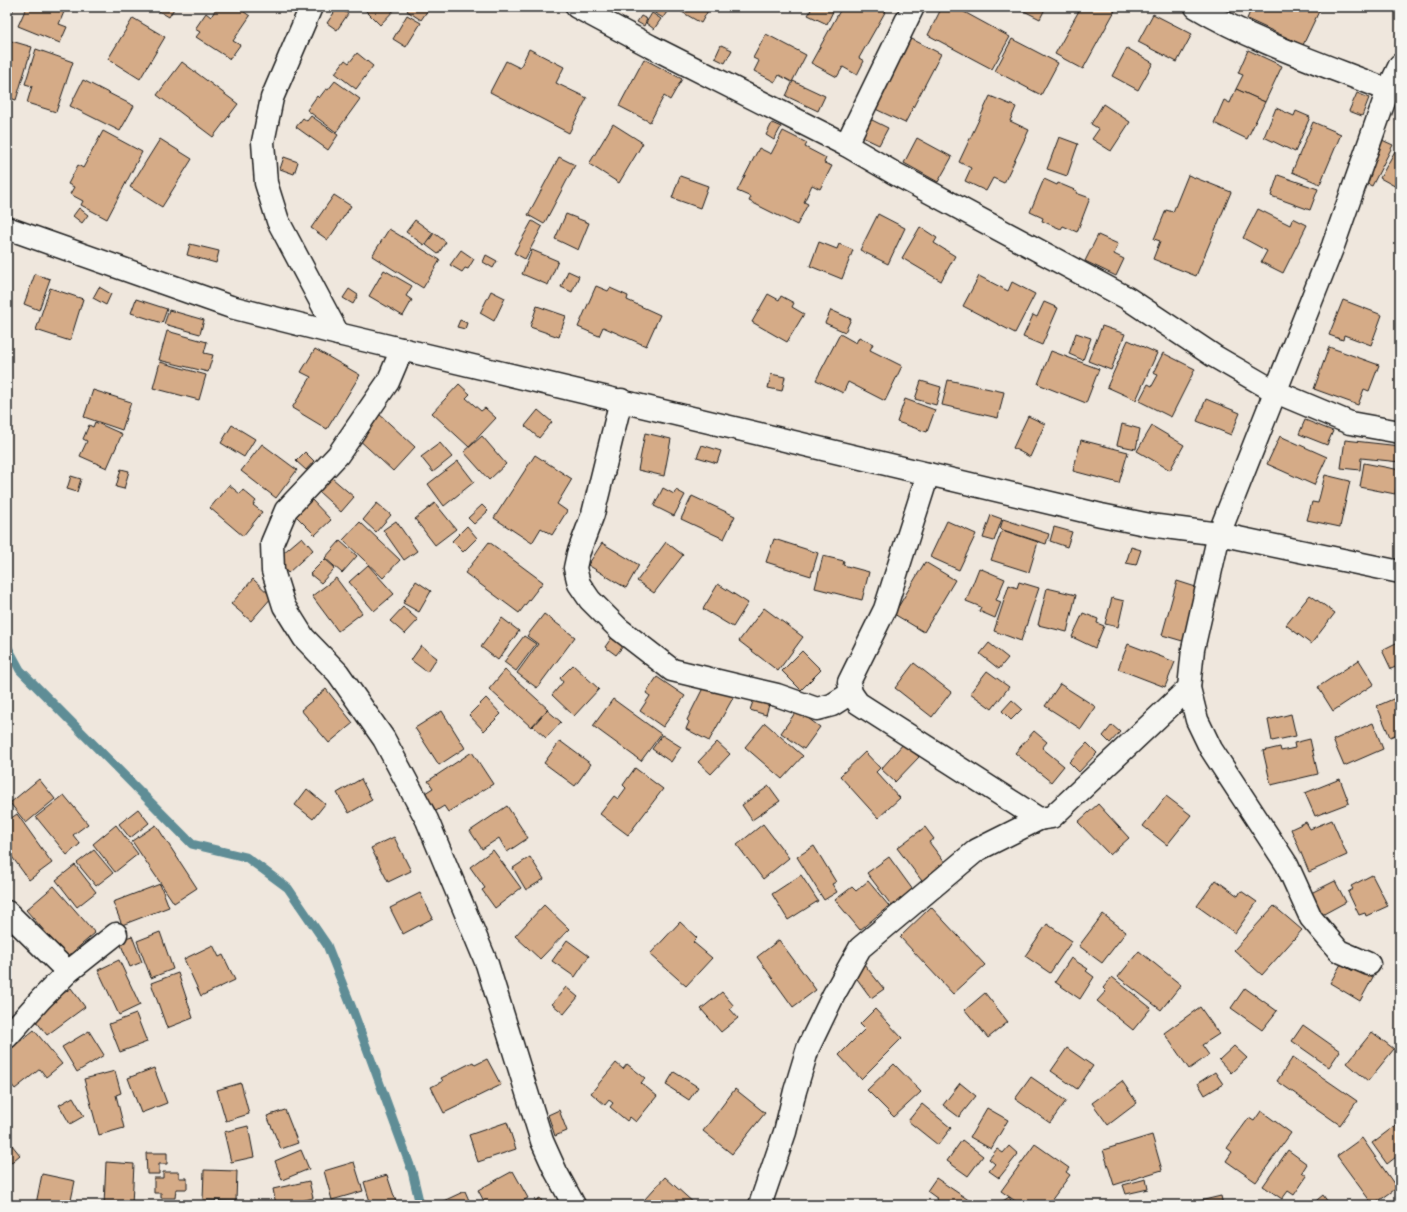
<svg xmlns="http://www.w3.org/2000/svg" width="1407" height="1212" viewBox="0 0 1407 1212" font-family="'Patrick Hand',sans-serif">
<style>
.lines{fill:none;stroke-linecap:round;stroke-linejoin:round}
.stream{stroke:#5e8d96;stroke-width:9}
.building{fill:#d5ab87;stroke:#1c1c1c}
.minor-casing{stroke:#1c1c1c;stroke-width:25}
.tertiary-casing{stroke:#1c1c1c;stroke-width:25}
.minor{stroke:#f6f6f2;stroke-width:22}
.tertiary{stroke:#f6f6f2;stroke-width:22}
</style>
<rect width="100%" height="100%" fill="#efe7dd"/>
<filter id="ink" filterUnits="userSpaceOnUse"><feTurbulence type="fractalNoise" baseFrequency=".025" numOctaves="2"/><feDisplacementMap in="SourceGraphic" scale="8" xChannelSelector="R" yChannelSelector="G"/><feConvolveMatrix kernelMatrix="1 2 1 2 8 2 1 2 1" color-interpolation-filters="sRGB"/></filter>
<g filter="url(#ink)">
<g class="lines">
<polyline class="stream" points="7,646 20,670 192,844 246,857 288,888 327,945 352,1008 412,1171 420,1205"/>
</g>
<g class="building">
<polygon points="7,7 14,7 8,23 7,23"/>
<polygon points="24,7 66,7 59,24 67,27 60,43 18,26 26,8"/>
<polygon points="152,7 175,7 169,17"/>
<polygon points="217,7 237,7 250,16 233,41 240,45 230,59 196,37 200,32 195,29 206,13 211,17"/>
<polygon points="338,7 348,14 337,30 327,23"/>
<polygon points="362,7 397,7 380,25"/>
<polygon points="410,7 430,7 421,20 407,11"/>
<polygon points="645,7 670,7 663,18"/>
<polygon points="673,7 710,7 701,23"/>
<polygon points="804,7 835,7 827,24 808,15 811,10"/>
<polygon points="842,7 888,7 859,58 864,61 857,75 843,67 837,77 811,63"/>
<polygon points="942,7 955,7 1010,37 992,69 928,35"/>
<polygon points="1016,7 1046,7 1040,19"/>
<polygon points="1081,7 1117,7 1083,69 1055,54"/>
<polygon points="1252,7 1321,7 1303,45 1247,19"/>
<polygon points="652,13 661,19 654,29 646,23"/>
<polygon points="1153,14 1192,34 1177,62 1138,42"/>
<polygon points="407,15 421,23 406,47 393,39"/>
<polygon points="641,16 647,19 644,26 637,22"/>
<polygon points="133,18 165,37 140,79 108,59"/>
<polygon points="766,34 806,55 792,82 779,75 775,82 754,71 759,61 753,58"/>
<polygon points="906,36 941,54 905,123 869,106"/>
<polygon points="1012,39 1058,63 1041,95 995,71"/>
<polygon points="8,40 32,47 16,100 7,97"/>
<polygon points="721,45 732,50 725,63 715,58"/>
<polygon points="1127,48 1153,63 1138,90 1112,76"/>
<polygon points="36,49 73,62 56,112 27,103 32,86 25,84"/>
<polygon points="529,49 564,67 556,83 587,98 569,133 490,92 506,61 520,68"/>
<polygon points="1248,50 1282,66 1265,102 1236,89 1243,75 1238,73"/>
<polygon points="357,53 373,66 356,89 335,73 345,60 349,63"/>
<polygon points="644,59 682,79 670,100 664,96 650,122 619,106"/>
<polygon points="182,62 238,104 213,137 157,95"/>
<polygon points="83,80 134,106 120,131 70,106"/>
<polygon points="335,81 360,99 336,132 307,110 317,96 319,98 326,89 328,90"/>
<polygon points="793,81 825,96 818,111 786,96"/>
<polygon points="1236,89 1265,102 1247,139 1214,123 1224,100 1230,103"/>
<polygon points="1357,93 1369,98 1362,116 1349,111"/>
<polygon points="990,96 1016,107 1010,121 1029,130 1004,183 993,178 986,191 965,181 971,168 959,162"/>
<polygon points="1103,104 1130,122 1111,151 1092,139 1099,129 1091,124"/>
<polygon points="1276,108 1294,116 1296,111 1310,117 1295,152 1264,137"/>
<polygon points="311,116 338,135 328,150 296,127 303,118 307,121"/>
<polygon points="868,118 888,128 879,145 860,136"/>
<polygon points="1313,122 1341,134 1320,184 1292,172"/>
<polygon points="772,123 781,127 774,140 766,135"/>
<polygon points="613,124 643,143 619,183 589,164"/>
<polygon points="103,131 142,152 107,219 81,205 83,201 70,194 74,187 68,184 78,165 83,168"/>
<polygon points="783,131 807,143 805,147 826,158 824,163 832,166 820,189 812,185 804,202 808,204 797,225 749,201 751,197 737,191 759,148 771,154"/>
<polygon points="1059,137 1078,144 1067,176 1047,169"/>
<polygon points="917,138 952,157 938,182 904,163"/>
<polygon points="160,139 192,159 162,207 130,187"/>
<polygon points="1382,140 1393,145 1372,186 1361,181"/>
<polygon points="1395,151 1400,153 1400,189 1380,178"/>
<polygon points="284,157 298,162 294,174 280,169"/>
<polygon points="559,157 575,165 544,224 528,215"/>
<polygon points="1188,175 1231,192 1196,276 1153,259 1160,241 1154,239 1166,210 1173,212"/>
<polygon points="1278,175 1318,189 1310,210 1271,196"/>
<polygon points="680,176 708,186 700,208 672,198"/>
<polygon points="1044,179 1057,185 1058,183 1077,191 1076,193 1090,198 1077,232 1063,226 1061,229 1042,221 1043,218 1030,212"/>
<polygon points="334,195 351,206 328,240 311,228"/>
<polygon points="79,208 88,215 82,223 73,216"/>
<polygon points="1258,209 1290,225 1293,218 1307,225 1283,273 1261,262 1267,251 1243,238"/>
<polygon points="566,214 589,223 578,250 555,239"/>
<polygon points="878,214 905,228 888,264 860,250"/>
<polygon points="415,220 433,233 424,245 406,232"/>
<polygon points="532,221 542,227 525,259 514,253"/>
<polygon points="920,227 937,238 934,243 955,256 941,281 902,258"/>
<polygon points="389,229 440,260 423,288 372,256"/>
<polygon points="434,233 446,242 438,254 426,245"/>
<polygon points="1098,235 1118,244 1114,254 1124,259 1116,276 1085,261"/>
<polygon points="819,242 837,249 839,244 853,250 842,279 810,266"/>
<polygon points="190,244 219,251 216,263 187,255"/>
<polygon points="461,250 474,259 468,269 465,268 462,272 450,265"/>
<polygon points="532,250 558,261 548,285 522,274"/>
<polygon points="486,255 497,261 493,268 483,262"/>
<polygon points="384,270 412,286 406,296 412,300 403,316 369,296"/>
<polygon points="568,271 579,276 572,292 561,287"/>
<polygon points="35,274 50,279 39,310 24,304"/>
<polygon points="979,276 1008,291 1012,282 1035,294 1015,333 963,306"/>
<polygon points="596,286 608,291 610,288 628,296 627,300 660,315 646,346 603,327 599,336 578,327"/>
<polygon points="99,287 111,294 106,305 93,298"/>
<polygon points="50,288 83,299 70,341 36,330"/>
<polygon points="349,289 358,295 353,304 343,298"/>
<polygon points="491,291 505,298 494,321 480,313"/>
<polygon points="768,294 779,300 781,296 794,303 792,307 804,314 787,342 752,322"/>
<polygon points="136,299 167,309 162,323 131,313"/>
<polygon points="1343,300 1382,315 1371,345 1344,335 1343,340 1329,335"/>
<polygon points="1044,302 1058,308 1042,345 1023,337 1033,315 1037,317"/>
<polygon points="537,306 566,316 559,337 530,327"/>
<polygon points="169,310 204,320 200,334 164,324"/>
<polygon points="831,310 851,319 845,332 825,323"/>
<polygon points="460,320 467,323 465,329 457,327"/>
<polygon points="1102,326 1125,334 1111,370 1088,361"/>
<polygon points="167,331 207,342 204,353 213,355 208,372 159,360"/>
<polygon points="1076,333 1091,338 1083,360 1069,354"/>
<polygon points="840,334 856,343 859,337 873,344 870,350 902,366 885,401 848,382 843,393 816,380"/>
<polygon points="1128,340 1157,353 1136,400 1107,387"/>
<polygon points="1329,347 1379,365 1369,391 1364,389 1358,405 1314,389"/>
<polygon points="315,349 360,375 327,429 292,408 311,377 301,372"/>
<polygon points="1051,351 1099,369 1086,403 1038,384"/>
<polygon points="1163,353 1195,369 1171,417 1139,401 1148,384 1152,386 1158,375 1153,373"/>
<polygon points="160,362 206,375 199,400 153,388"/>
<polygon points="771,374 785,377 782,391 768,388"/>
<polygon points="948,380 1004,392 998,418 942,405"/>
<polygon points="921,381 941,387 936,405 915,399"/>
<polygon points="459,384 470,394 466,398 481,411 485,408 496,418 469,447 432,413"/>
<polygon points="93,390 131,402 122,430 84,417"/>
<polygon points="905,399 935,410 927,432 897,422"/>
<polygon points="1206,399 1240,413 1231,435 1197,421"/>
<polygon points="538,410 552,422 539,438 525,426"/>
<polygon points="378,413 415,447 393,471 356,437"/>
<polygon points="1028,416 1045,424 1030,457 1013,448"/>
<polygon points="1305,420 1333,431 1327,445 1299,434"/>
<polygon points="95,422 122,434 107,468 80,456 87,441 83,439 89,425 93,427"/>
<polygon points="1122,424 1140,429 1136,449 1117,445"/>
<polygon points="232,425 255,439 244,457 221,443"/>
<polygon points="1152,426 1184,445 1170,470 1137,451"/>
<polygon points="645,433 671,439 664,476 638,470"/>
<polygon points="482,436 506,464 489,480 464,452"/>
<polygon points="1280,436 1327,457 1314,485 1267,464"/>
<polygon points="1081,440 1128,452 1119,483 1073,471"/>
<polygon points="1345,440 1400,446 1400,462 1361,458 1360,470 1341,468"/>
<polygon points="440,443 452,457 433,472 421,457"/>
<polygon points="262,444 297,470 276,498 241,471"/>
<polygon points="702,445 721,451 717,463 697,457"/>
<polygon points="305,452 314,461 306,470 296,461"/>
<polygon points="535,455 572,479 557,504 567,511 552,535 541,528 532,543 494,518"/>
<polygon points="458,461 474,482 444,506 428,484"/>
<polygon points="1364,463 1400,470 1395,494 1360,487"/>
<polygon points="121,469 129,471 124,489 116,487"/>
<polygon points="1325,475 1350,481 1340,527 1307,520 1312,502 1318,503"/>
<polygon points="71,476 81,479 77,492 67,489"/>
<polygon points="332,478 354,497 341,512 319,492"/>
<polygon points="229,485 240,494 243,490 256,501 253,505 262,512 243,536 210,508"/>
<polygon points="663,488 674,494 676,490 685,495 674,516 654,506"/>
<polygon points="692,496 735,516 724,539 681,519"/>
<polygon points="311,499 331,520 315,535 295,515"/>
<polygon points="377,503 391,515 376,532 363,520"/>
<polygon points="435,503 456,529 435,545 415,519"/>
<polygon points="482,505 488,511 474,524 468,518"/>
<polygon points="991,515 1002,519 994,541 983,538"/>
<polygon points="1003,519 1049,534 1046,544 1000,529"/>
<polygon points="396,521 417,551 404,560 383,530"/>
<polygon points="947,521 976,534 959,570 930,557"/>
<polygon points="360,522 400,560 383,578 343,540"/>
<polygon points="467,526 477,538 463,552 452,541"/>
<polygon points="1054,527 1072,532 1067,547 1050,541"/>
<polygon points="1002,530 1038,542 1029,572 991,560"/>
<polygon points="302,537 313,550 288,573 276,559"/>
<polygon points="774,539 818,553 811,576 766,562"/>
<polygon points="340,541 357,556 342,573 325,558"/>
<polygon points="489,542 543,582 519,613 465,573"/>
<polygon points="666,542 683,555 654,593 637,581"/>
<polygon points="602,543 639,565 626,588 588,565"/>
<polygon points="1131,547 1141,550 1136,565 1126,563"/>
<polygon points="823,556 844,561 843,565 869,572 862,600 815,588"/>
<polygon points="325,559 335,568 321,583 310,574"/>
<polygon points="925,562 955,580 924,632 894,614"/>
<polygon points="368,565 394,594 374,611 349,582"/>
<polygon points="979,568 1005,579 996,600 1001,602 995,618 979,611 981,607 966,601"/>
<polygon points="336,578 362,613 338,631 312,596"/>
<polygon points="253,579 272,597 251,621 231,604"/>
<polygon points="416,581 431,591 419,612 403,603"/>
<polygon points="1177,581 1202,589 1186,642 1162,635"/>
<polygon points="1019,582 1039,588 1021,641 994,631 1009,585 1017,588"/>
<polygon points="718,584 748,603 733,627 703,609"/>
<polygon points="1047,588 1076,595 1067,632 1038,625"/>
<polygon points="1310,595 1335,613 1311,644 1286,625"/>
<polygon points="1112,598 1124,601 1118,627 1105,624"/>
<polygon points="403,607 418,620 405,634 390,621"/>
<polygon points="764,608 803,637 778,671 739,641"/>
<polygon points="1083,613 1098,619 1097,623 1104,626 1095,648 1072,637"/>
<polygon points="544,614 575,637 537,688 517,673 538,644 527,636"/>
<polygon points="502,618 519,631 498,660 481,647"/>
<polygon points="524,636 536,644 516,671 504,662"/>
<polygon points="612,637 624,645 616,655 605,647"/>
<polygon points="1400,641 1400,665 1391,669 1382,650"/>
<polygon points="989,643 1008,658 999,669 980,654"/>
<polygon points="1128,644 1175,662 1165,687 1118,669"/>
<polygon points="421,646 437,658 427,672 411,660"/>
<polygon points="802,651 821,670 801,690 782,671"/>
<polygon points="1359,660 1374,684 1333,711 1318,687"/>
<polygon points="914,663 951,692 932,717 895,688"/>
<polygon points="573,665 599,689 574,716 552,695 563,682 560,678"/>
<polygon points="505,670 548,709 531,727 489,689"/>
<polygon points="987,671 1009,687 992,709 970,693"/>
<polygon points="657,677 685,696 663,727 640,711 650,696 646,693"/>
<polygon points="710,683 734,696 709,741 686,729 689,722 687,720 703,688 706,690"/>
<polygon points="1060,684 1096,707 1081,729 1045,706"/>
<polygon points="326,689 353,723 329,743 301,710"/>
<polygon points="756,693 771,698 766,715 750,710"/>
<polygon points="1400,696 1400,733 1390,737 1377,706"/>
<polygon points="486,698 501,714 484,731 469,715"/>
<polygon points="613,699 661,734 641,761 593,726"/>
<polygon points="1012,700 1022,709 1011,720 1002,711"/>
<polygon points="547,710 561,722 546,738 533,726"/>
<polygon points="797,710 820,727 804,749 781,733"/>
<polygon points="442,711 465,748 439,765 415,728"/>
<polygon points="1291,714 1296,736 1272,741 1268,720"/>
<polygon points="765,723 803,756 782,779 745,747"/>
<polygon points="1373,723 1383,749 1344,766 1333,740"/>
<polygon points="1112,725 1120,732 1110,743 1103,736"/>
<polygon points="1034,731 1047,742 1042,748 1064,766 1051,782 1015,753"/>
<polygon points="662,735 681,747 671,762 652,749"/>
<polygon points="1310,739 1318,774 1271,785 1263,751 1280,747 1281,751 1295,748 1294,743"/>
<polygon points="560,741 591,764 575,786 544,763"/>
<polygon points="717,742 730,754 711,774 698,762"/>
<polygon points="904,743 919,757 895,782 881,769"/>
<polygon points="1087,743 1097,753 1079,772 1069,762"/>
<polygon points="472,752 493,784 448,812 444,806 436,811 425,793 433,788 428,781"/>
<polygon points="865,752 880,768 876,772 900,798 878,818 840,776"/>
<polygon points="635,768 663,789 628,835 600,814 614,796 618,799 626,788 623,785"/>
<polygon points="39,779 55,799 26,823 10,803"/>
<polygon points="361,779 372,800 349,813 337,793"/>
<polygon points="1340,779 1349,803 1315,816 1305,793"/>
<polygon points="769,786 780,801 752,820 742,805"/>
<polygon points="307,789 325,804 313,819 295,805"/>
<polygon points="64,795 88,824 73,835 80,844 67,855 36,817"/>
<polygon points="1166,796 1191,815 1167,845 1143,826"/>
<polygon points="1098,804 1129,838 1110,855 1078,822"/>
<polygon points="507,806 528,838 507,852 499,838 482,849 470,831"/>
<polygon points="138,809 149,823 130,838 119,824"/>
<polygon points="17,814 52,863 29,880 7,850 7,821"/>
<polygon points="1332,820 1347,855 1309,872 1291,829 1306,822 1310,829"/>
<polygon points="763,824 789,858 763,879 737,845"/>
<polygon points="116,825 138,854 115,872 93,844"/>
<polygon points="156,825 197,888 174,903 132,841"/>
<polygon points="925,827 934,839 929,842 945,863 922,881 897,848"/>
<polygon points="394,837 411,871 388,882 371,848"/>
<polygon points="814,846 836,882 832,884 837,892 824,900 797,857"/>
<polygon points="94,850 113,873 96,886 77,863"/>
<polygon points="493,850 521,888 495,908 482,890 485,888 470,867"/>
<polygon points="530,857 544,879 526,890 513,868"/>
<polygon points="889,857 913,890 892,906 867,873"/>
<polygon points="75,865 96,892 77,907 56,880"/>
<polygon points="801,875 818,901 788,920 772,894"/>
<polygon points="1372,875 1388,906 1366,916 1365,913 1359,915 1348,892 1353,889 1351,886"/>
<polygon points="1216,880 1238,896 1241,891 1257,902 1235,933 1197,906"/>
<polygon points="868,881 889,906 860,930 835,900 852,887 856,891"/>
<polygon points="1335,881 1346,902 1322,915 1311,893"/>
<polygon points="160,884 169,907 122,925 113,902"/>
<polygon points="54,886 95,933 67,957 26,910"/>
<polygon points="420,893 433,918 403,934 390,908"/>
<polygon points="544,905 569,929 540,959 515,936"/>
<polygon points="1274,906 1302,930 1262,975 1234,950"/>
<polygon points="931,907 985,965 953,994 900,937"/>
<polygon points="1103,914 1126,932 1102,963 1079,946"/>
<polygon points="680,922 697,938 693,942 712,958 686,986 650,954"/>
<polygon points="1047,924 1072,941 1050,973 1025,956"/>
<polygon points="160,932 173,969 151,978 137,941"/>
<polygon points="132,936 142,962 130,967 119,940"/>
<polygon points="567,940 589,956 575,977 552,961"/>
<polygon points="779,940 816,990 793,1007 757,957"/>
<polygon points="213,945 219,957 223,955 235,980 201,996 184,959"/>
<polygon points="1139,951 1181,985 1161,1010 1118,977"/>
<polygon points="1071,958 1088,969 1086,971 1094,977 1080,999 1055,982"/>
<polygon points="119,960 140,1005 119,1015 98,970"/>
<polygon points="864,964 884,989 871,998 852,972"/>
<polygon points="1341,964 1353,971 1355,967 1373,977 1360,1001 1330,983"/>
<polygon points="178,973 193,1018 167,1028 151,983"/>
<polygon points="1112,977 1151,1008 1133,1030 1097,1001 1106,991 1103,988"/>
<polygon points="566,987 578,997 564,1014 552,1004"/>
<polygon points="71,988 85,1007 47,1035 32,1016"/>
<polygon points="1245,988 1277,1011 1262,1030 1231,1008"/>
<polygon points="722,992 734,1006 730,1009 738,1018 721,1032 701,1009"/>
<polygon points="985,993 1008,1022 988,1038 965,1010"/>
<polygon points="1200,1007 1219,1034 1202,1045 1209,1055 1189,1069 1164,1033"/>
<polygon points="875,1009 902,1038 861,1079 839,1055 865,1029 860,1024"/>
<polygon points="136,1014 147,1042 120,1052 109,1024"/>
<polygon points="1303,1025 1340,1051 1329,1067 1292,1041"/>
<polygon points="34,1030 62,1064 46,1077 40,1069 15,1089 7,1079 7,1052"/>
<polygon points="89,1031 104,1055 77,1072 62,1047"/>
<polygon points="1372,1032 1394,1049 1368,1081 1347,1063"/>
<polygon points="1234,1046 1247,1058 1231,1073 1219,1060"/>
<polygon points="1067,1048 1093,1066 1077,1089 1051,1071"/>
<polygon points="1293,1057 1357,1101 1340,1125 1277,1081"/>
<polygon points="487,1059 501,1085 444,1113 431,1087 443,1081 441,1078 473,1062 475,1065"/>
<polygon points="616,1063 623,1069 627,1064 645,1078 641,1083 657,1096 636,1122 630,1117 627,1121 610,1107 613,1103 609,1100 605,1105 591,1093"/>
<polygon points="894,1064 921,1092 894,1117 867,1090"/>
<polygon points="154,1068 167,1103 141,1113 128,1078"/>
<polygon points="115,1071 121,1093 116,1095 124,1128 99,1135 84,1079"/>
<polygon points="674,1072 698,1087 689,1100 666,1085"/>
<polygon points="1215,1072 1223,1084 1205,1095 1198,1083"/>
<polygon points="1031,1077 1066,1101 1050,1123 1015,1099"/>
<polygon points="1122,1081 1137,1103 1108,1125 1092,1103"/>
<polygon points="241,1083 249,1114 226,1121 217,1090"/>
<polygon points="960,1083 976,1096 959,1117 943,1105"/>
<polygon points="735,1089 765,1113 732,1154 703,1131"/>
<polygon points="73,1097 84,1116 70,1124 59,1105"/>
<polygon points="922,1104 951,1128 938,1145 908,1121"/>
<polygon points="987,1108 1008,1120 991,1149 970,1137"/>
<polygon points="285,1110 298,1143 281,1149 267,1116"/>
<polygon points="559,1110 567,1131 555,1136 548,1115"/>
<polygon points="1261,1111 1291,1133 1256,1182 1226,1161 1232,1152 1227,1148 1249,1118 1254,1121"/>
<polygon points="507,1122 516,1149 478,1162 469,1135"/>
<polygon points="1400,1122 1400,1154 1387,1164 1372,1143"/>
<polygon points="248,1126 254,1157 231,1162 224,1132"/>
<polygon points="1152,1135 1162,1170 1114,1185 1103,1150"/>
<polygon points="1362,1138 1397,1188 1373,1205 1337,1156"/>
<polygon points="7,1139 20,1155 7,1166"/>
<polygon points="962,1140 983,1156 968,1176 947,1161"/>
<polygon points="1035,1144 1069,1168 1066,1172 1070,1175 1048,1205 1021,1205 1001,1191"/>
<polygon points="1009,1146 1018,1154 999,1178 989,1171 995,1164 989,1159 997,1149 1003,1153"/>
<polygon points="301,1150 309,1169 282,1180 275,1161"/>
<polygon points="1288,1150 1307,1164 1302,1172 1307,1176 1294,1195 1288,1191 1282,1199 1263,1186"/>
<polygon points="146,1153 167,1153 167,1164 159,1164 159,1174 147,1174"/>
<polygon points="106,1162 134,1164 132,1205 104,1205"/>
<polygon points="354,1162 363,1191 332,1200 324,1171"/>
<polygon points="204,1170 237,1171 236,1201 203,1200"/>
<polygon points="513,1171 528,1198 515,1205 486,1205 478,1190"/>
<polygon points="163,1172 179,1172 179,1178 187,1178 187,1189 176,1189 175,1198 161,1198 161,1193 154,1193 154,1178 163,1178"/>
<polygon points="42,1174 75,1181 70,1205 43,1205 36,1204"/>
<polygon points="387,1175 397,1205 371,1205 364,1182"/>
<polygon points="665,1177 696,1205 650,1205 644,1200"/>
<polygon points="936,1178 976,1205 934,1205 938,1199 927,1191"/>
<polygon points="1146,1179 1148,1189 1126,1194 1123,1185"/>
<polygon points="309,1181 313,1198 285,1205 276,1205 273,1189"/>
<polygon points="465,1191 471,1205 437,1205 437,1204"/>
<polygon points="1323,1195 1330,1205 1311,1205"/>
<polygon points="1221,1196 1223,1205 1187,1205 1187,1204"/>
<polygon points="1009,1197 1014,1205 997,1205"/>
<polygon points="540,1198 544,1205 528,1205"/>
</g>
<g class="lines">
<g class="minor-casing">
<g id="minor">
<polyline points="311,7 272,98 263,142 266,183 278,221 338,334"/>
<polyline points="577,7 650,46 846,145 894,173 1127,298 1214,356 1276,392 1350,423 1400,432"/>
<path d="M1196,7C1254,42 1325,65 1388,90"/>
<polyline points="846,145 913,7"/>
<polyline points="402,349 388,382 338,455 286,510 272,543 273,571 284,606 304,638 338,673 384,739 427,820 487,964 542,1141 556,1172 574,1205"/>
<polyline points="621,400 593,514 578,554 575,568 579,584 590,600 619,629 672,670 777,695 817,709 832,705 851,693"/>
<polyline points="928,474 885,609 849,682 851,693 858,703 1039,819 1052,817 1189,688"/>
<polyline points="7,912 68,972"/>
<polyline points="1369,964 1339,951 1311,918 1287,865 1211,749 1197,720 1189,688 1193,649 1219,534 1333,246 1388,90 1400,65"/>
<polyline points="7,1037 41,999 68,972 116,934"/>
<polyline points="760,1205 785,1132 795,1091 808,1048 833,996 860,948 977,850 1039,819"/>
</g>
</g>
<g class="tertiary-casing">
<polyline id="tertiary" points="7,228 231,307 338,334 1101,515 1150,525 1219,534 1400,572"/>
</g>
<use href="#minor" class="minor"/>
<use href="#tertiary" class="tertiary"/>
</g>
</g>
<rect width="1407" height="1212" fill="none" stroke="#f6f6f2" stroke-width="24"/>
<rect x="12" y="12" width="1383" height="1188" fill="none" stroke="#1c1c1c" stroke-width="1.5" filter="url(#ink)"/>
</svg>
